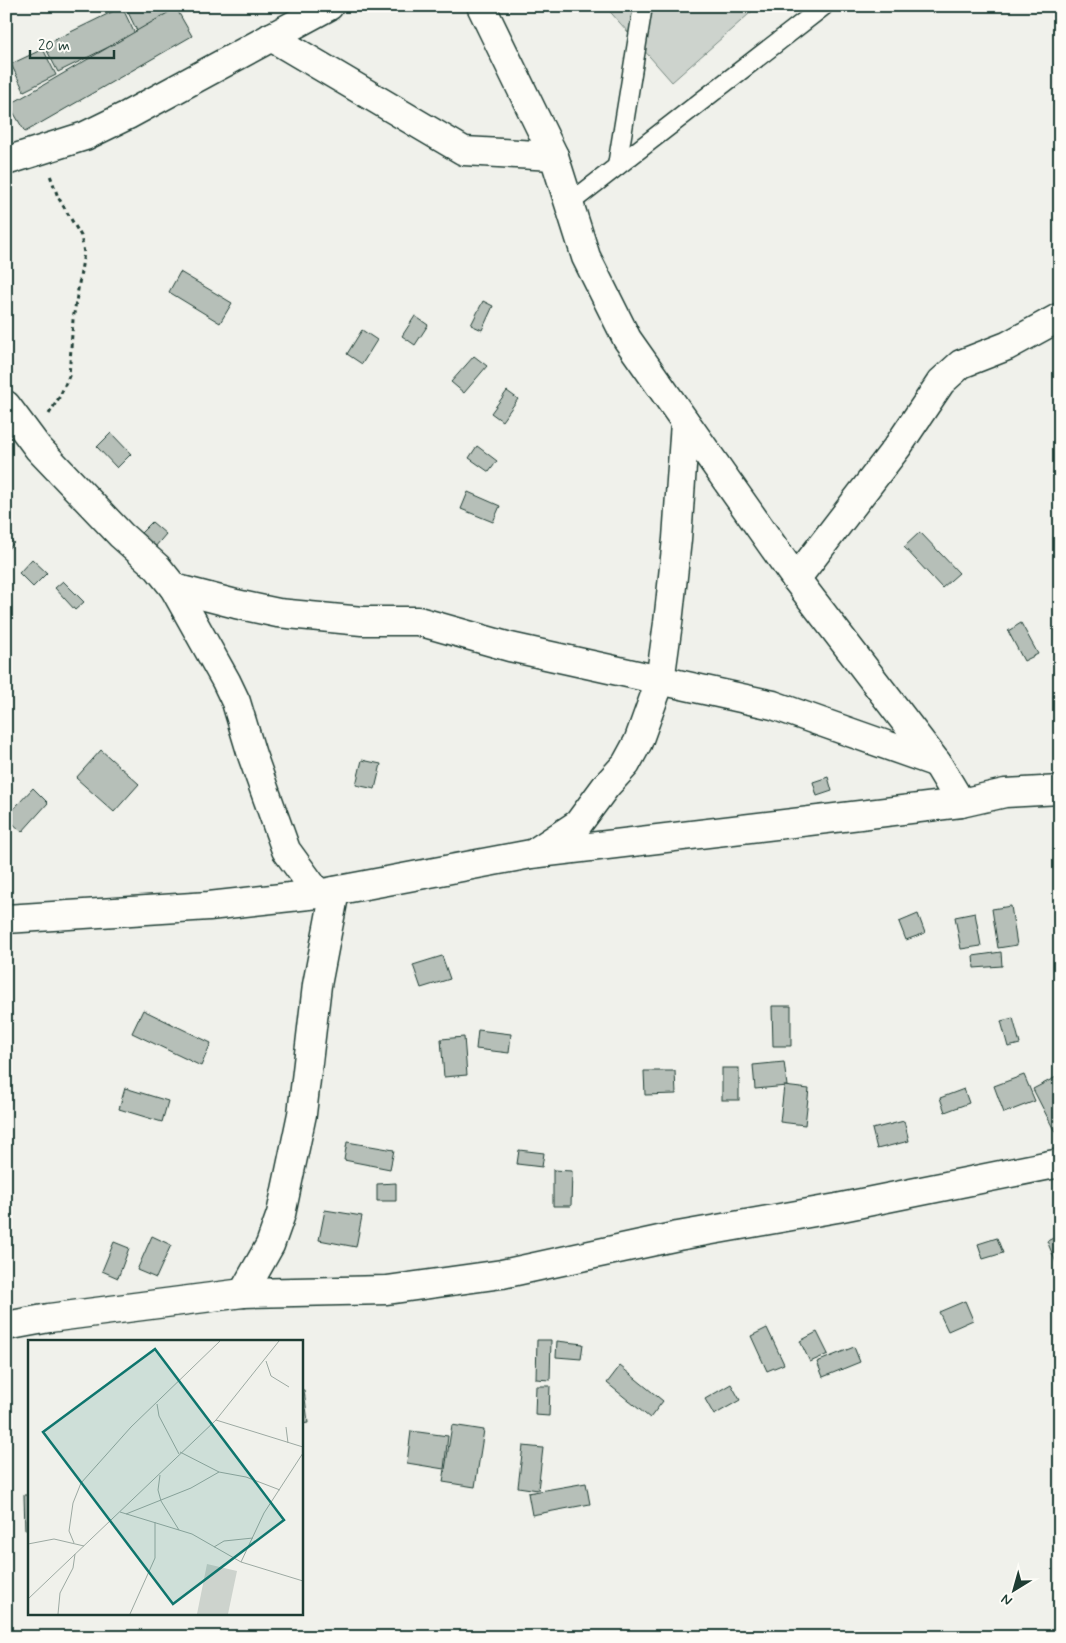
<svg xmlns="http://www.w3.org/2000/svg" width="1066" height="1643" viewBox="0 0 1066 1643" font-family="Mynerve,sans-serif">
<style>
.pitch{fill:#cdd3cd;stroke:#768880}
.building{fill:#b6bfb8;stroke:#1f3d34}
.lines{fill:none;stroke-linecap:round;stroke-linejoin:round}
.lane-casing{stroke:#1f3d34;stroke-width:21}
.street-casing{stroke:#1f3d34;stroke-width:31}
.path{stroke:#1f3d34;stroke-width:3;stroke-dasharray:4 4;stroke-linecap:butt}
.lane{stroke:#fdfcf7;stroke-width:18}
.street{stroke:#fdfcf7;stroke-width:28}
.inset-road{fill:none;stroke:#9ca9a2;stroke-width:1}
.view{fill:#0f766e;fill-opacity:0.15;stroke:#0f766e;stroke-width:2.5}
.inset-edge{fill:none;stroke:#1f3d34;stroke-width:2.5}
</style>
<rect width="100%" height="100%" fill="#f0f1eb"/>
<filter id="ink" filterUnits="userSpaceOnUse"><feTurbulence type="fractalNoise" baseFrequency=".02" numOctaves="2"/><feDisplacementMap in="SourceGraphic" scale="10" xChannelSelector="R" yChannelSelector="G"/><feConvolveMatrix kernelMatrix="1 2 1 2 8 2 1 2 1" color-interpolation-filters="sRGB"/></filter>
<g filter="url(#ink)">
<polygon class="pitch" points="605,6 758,6 672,82"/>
<g class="building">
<polygon points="125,6 192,6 138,33"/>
<polygon points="122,7 135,34 58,72 44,45"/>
<polygon points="176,8 192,36 25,132 9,105"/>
<polygon points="43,49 56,75 24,91 11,64"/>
<polygon points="180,272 232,303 220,323 169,292"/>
<polygon points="483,301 493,306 482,330 471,325"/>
<polygon points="415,316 428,325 415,345 402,336"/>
<polygon points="362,330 377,340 362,364 347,354"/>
<polygon points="474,356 487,366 464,393 451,382"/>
<polygon points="507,391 518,399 502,421 491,413"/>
<polygon points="111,433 131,454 117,468 97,447"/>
<polygon points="477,446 497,461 489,472 469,458"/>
<polygon points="468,492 500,506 493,522 461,509"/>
<polygon points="152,522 166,534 155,547 140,534"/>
<polygon points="920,532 959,573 942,588 904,547"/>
<polygon points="6,536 14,543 6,551"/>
<polygon points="32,559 47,573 33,587 19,573"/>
<polygon points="63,581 84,602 75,610 55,588"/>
<polygon points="1021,623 1038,654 1024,661 1008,631"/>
<polygon points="101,750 139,784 114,812 76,778"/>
<polygon points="362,760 381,764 375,789 356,785"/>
<polygon points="828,777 832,791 817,796 813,782"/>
<polygon points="33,788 48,803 22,832 6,817"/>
<polygon points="1011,906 1017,945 998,948 992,909"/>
<polygon points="975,913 981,946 961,949 955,917"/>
<polygon points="918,914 925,933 906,940 899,922"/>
<polygon points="1001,952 1002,966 974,968 973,956"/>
<polygon points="442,956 450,979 421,988 413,965"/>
<polygon points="772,1006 791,1006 791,1046 773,1046"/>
<polygon points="143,1010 211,1043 201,1066 132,1033"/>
<polygon points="1013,1018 1020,1044 1008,1047 1001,1021"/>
<polygon points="478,1030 511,1034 509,1053 476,1049"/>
<polygon points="464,1037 467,1075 444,1077 441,1039"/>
<polygon points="784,1062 787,1086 755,1089 753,1065"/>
<rect x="722" y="1068" width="17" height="32"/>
<polygon points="644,1071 675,1071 676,1094 645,1095"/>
<polygon points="1024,1075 1035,1101 1004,1113 994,1086"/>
<polygon points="1056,1077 1060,1085 1060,1130 1055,1132 1033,1089"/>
<polygon points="784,1086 809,1089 805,1125 780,1122"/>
<polygon points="125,1088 168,1101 162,1122 119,1109"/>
<polygon points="964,1089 969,1103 945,1112 940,1098"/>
<polygon points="904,1121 909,1141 877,1149 872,1129"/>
<polygon points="347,1142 394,1150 390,1169 344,1160"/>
<polygon points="519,1150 544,1153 542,1167 517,1164"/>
<polygon points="553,1170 572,1171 571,1206 553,1206"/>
<polygon points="396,1183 396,1201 377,1201 377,1184"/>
<polygon points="325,1210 362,1216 356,1247 319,1240"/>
<polygon points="152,1236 171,1245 156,1278 137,1270"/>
<polygon points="1058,1236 1060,1240 1060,1272 1047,1241"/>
<polygon points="997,1238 1003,1253 983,1259 978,1244"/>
<polygon points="114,1242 129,1248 118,1278 102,1271"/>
<polygon points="965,1301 973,1320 948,1331 939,1312"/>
<polygon points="767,1328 784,1364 767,1371 751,1336"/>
<polygon points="817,1332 828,1354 810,1362 800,1341"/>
<polygon points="537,1340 551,1340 550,1380 536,1379"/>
<polygon points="557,1341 583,1344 581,1359 556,1357"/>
<polygon points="854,1347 860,1362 823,1377 817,1362"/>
<polygon points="620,1366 663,1401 650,1418 607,1383"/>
<polygon points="731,1384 740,1400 714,1415 705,1399"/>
<polygon points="536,1386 550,1386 549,1416 535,1415"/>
<polygon points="301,1390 304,1390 308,1423 301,1424"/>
<polygon points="452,1425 484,1430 475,1487 443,1482"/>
<polygon points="411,1431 448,1436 444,1469 407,1463"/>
<polygon points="523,1446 543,1448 538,1490 518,1487"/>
<polygon points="586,1483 590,1504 532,1515 528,1493"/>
<polygon points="24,1495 29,1495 29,1529 25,1530"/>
</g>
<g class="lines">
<g class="lane-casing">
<g id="lane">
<polyline points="617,166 643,6"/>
<polyline points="570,203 824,6"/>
</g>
</g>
<g class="street-casing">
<g id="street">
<polyline points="481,6 554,156 586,257 627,339 796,579 937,763 961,803"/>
<polyline points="271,37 464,151 554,156"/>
<polyline points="6,161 85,136 128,115 329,6"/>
<polyline points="6,405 38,448 121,535 158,568 174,588 226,681 236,702 252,755 286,850 318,894"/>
<polyline points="796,579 898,446 941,382 961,364 1007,346 1060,317"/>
<polyline points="174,588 236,604 278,613 362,621 418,621 510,647 773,705 937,763"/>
<polyline points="537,851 578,824 606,786 626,764 638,742 660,681 668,623 677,539 685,422"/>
<polyline points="6,919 209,906 318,894 531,854 961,803 1005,793 1060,790"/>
<polyline points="243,1293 270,1245 281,1214 302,1114 317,985 335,891"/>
<polyline points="6,1326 49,1318 243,1293 387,1290 502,1274 678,1236 837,1208 1060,1163"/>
</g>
</g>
<polyline class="path" points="49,414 60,396 69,376 73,320 84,253 81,236 58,197 50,175"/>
<use href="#lane" class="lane"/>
<use href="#street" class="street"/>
</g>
</g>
<g transform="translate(28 1340)">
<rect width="275" height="275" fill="#f0f1eb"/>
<path d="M179,224L209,231L200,274H169Z" fill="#cdd3cd"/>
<path class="inset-road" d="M238,21L243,36L261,47M129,64L131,76L151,114M188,80L275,107M258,87L260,103M152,112L191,132L218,137L252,150M132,135L130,150L133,161L151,190M92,172L164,194L213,222L275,241M98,174L163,148L191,132M46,203L41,191L45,163L53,143L103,87L192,1M0,204L26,199L56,206M186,207L196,201L225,198M213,222L236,173L275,113M0,259L188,80L251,1M30,274L32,253L45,228L47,214M102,274L127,218V182"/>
<path class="view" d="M127,9L256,180L145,264L15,92Z"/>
<rect width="275" height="275" class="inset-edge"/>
</g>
<rect width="1066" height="1643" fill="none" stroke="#fdfcf7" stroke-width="25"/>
<rect x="12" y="12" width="1041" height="1618" fill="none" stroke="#1f3d34" stroke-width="2" filter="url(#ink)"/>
<g transform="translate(1014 1590) rotate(217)" stroke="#fdfcf7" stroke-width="4" paint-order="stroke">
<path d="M0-4L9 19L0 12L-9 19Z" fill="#1f3d34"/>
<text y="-8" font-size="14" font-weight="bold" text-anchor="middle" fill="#1f3d34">N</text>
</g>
<path d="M30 50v8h84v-8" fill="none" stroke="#1f3d34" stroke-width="2.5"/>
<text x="38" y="50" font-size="15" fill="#1f3d34" stroke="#fdfcf7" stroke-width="4" paint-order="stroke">20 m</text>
</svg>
